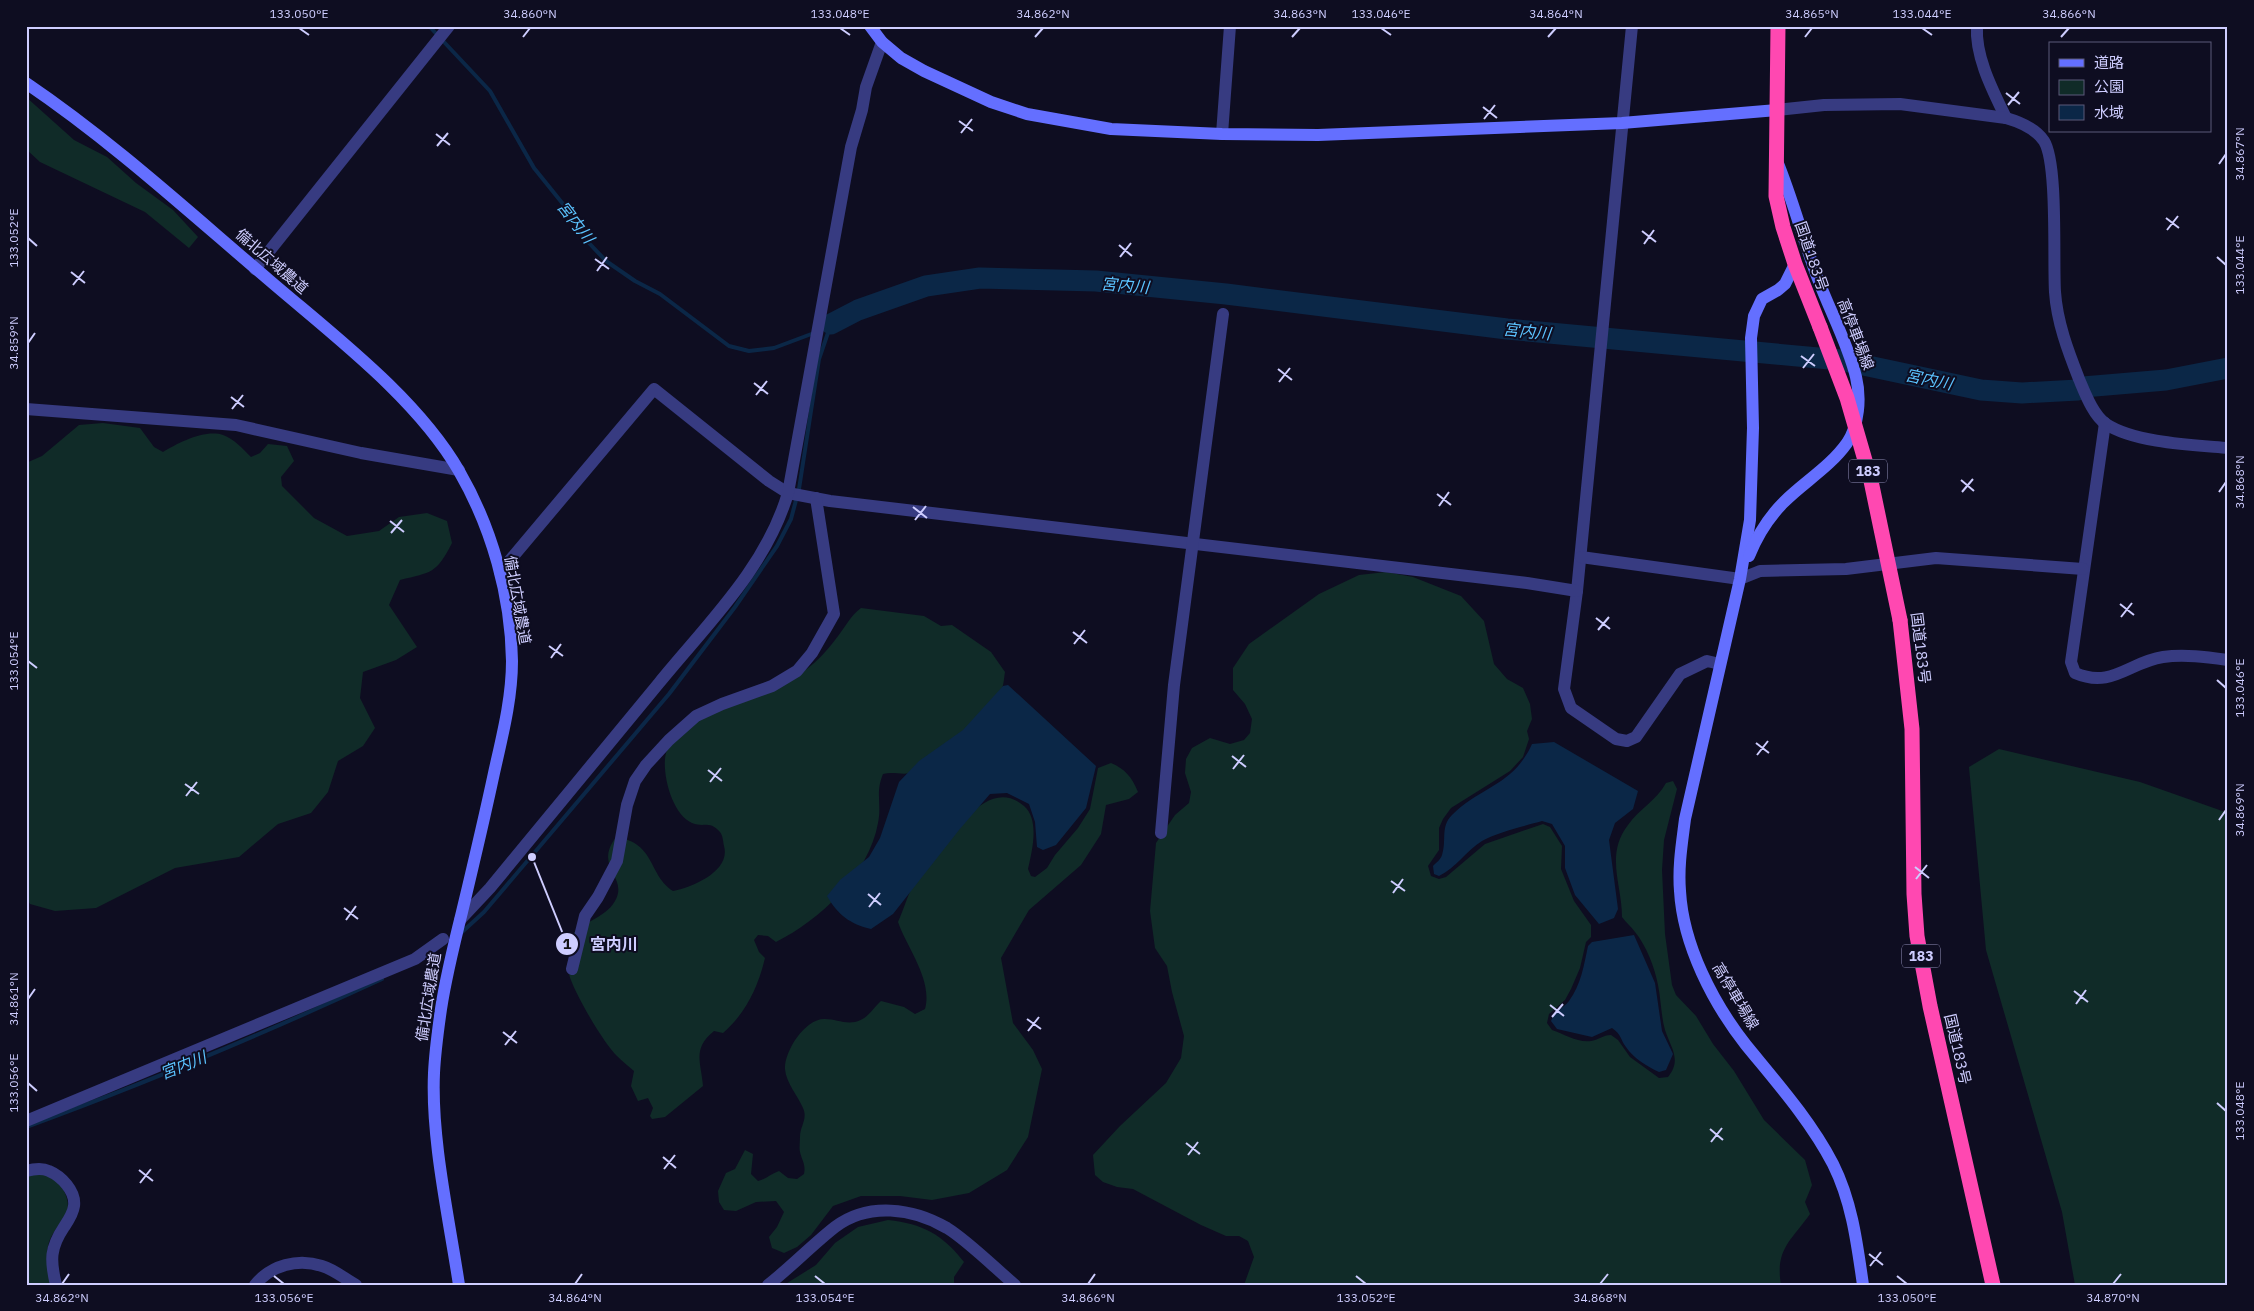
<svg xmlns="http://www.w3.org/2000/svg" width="2254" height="1311" viewBox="0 0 2254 1311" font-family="'IBM Plex Sans','Noto Sans JP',sans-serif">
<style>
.green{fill:#102b28}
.water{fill:#0b2747}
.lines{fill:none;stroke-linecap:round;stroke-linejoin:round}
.stream{stroke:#0b2747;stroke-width:4}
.river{stroke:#0b2747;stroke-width:21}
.street{stroke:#373b81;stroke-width:12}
.secondary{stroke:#646fff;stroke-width:12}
.highway{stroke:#ff48b1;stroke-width:15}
.highway-bridge{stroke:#ff48b1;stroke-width:15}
.ticks{fill:none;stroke:#cecdff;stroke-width:2}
.labels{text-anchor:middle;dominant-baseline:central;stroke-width:4;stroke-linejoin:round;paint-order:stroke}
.shield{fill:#0e0d21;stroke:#9493bc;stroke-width:1}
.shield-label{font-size:14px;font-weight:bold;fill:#cecdff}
.street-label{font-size:15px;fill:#cecdff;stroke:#0e0d21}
.water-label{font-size:16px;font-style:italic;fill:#5bc3ff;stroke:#0e0d21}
.leader{fill:none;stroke:#cecdff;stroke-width:2}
.callout-dot{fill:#cecdff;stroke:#0e0d21;stroke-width:2}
.mark-label{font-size:15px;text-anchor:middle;font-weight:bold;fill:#111}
.callout-label{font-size:16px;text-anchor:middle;font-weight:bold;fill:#cecdff;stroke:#0e0d21;stroke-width:4;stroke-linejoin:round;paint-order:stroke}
.neatline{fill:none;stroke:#cecdff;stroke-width:2}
.ticks-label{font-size:12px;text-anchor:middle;fill:#cecdff}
</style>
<rect width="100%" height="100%" fill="#0e0d21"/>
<g class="green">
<polygon points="26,97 74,140 107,157 136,183 173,210 198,237 189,248 145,212 40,162 26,149"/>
<path d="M103,423L140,428L154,447L163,452C178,443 205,429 223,435C234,439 243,449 251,457L260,453L268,444L287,446L294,461L281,477L282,486L314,518L347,536L379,531L399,517L427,513L447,521L452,543C436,574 432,572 400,580L389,605L417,647L396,660L363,672L360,698L375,728L363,746L338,761L328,792L311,813L278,824L239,857L175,868L96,908L55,911L30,904L26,897V463L42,456L79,425Z"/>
<path d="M1386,572L1413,577L1461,596L1484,621L1494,664L1507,679L1523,688L1530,704L1532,719L1527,731L1529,739L1523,757L1510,771L1451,808L1443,819L1439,828V850L1428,866L1431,876L1439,879L1446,877L1485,844L1543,824L1550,827L1562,846L1561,869L1574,901L1591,925V937L1586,942L1580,968L1571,989L1565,1000L1549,1014L1547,1023L1552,1030C1564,1034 1578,1043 1591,1041C1598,1040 1603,1035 1611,1035L1618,1040L1630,1057L1659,1078L1668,1077C1682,1060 1671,1048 1665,1030C1661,1016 1661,999 1658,985C1655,968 1646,945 1635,932C1631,926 1626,923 1622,917C1622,884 1605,855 1628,825C1639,809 1657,800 1666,783L1673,781L1677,789L1664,840L1662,870L1665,934L1672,985L1676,995L1696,1016L1713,1044L1734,1071L1764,1120L1805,1160L1812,1185L1805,1202L1810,1214C1791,1241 1775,1249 1781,1285H1244L1254,1257L1248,1241L1239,1236H1226L1201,1225L1133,1189L1117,1187L1103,1182L1095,1175L1093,1155L1120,1126L1166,1083L1181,1058L1184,1036L1172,992L1167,966L1155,948L1150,911L1156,843L1175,815L1189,803L1191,792L1185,773L1186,759L1192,748L1210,738L1230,744L1244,740L1250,733L1252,719L1245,704L1233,690V668L1249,644L1319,594L1359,575Z"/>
<path d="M861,608L924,616L941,626L952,625L991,652L1005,672C1004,677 1004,685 1001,691C995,705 928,766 913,772C904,776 893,771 883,774C875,793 882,804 878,823C869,874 820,920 776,942L768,936L758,935L754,940L759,952L765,958C758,987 746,1013 723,1033L714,1031C692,1049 701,1062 703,1086L665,1117L652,1119L650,1116L653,1108L648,1098L638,1101L631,1086L634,1071C628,1066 622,1061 617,1056C604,1044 573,991 569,974C568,969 570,964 570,959C571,951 569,944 572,936C577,924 606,918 615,901C629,876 593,868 616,837C656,843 648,875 673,891C693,887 731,871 724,846C723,841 723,836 720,832C709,820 704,828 692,823C672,815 661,772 666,753C677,718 750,699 780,684C807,671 817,663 835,640C844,629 850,616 861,608Z"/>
<polygon points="1999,749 2140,782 2228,813 2228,1285 2075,1285 2062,1212 1986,950 1969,767"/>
<path d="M1111,763C1125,769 1132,777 1138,792L1129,799L1106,805L1101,834L1081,865L1029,910L1001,958L1013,1023L1033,1050L1042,1069L1028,1137L1007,1170L969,1193L932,1200L900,1196H861L833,1206L811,1235L797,1247L784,1253L772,1248L769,1237L777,1227L784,1212L776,1201L756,1202L736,1211L724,1210L719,1202L718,1191L726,1173L735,1169L745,1150L753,1154L751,1174L758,1181C766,1179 771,1174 779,1171L788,1178L797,1179L804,1174C806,1164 802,1161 800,1152C799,1148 800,1142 800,1137C800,1126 808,1119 803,1108C798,1096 786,1083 785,1069C784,1052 805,1018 825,1019C835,1019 844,1024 855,1022C868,1019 872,1009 881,1001L904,1007L915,1014L925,1009C933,980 907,948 898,922C904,909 908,893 916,880C922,869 932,859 940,849C958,827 991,777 1024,806C1040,820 1032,851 1028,869L1031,876L1035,877L1047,868L1055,855L1078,828L1090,809L1098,768Z"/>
<path d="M34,1174C48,1175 57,1176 63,1189C78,1218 54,1221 48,1246C45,1259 49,1272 51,1285H26V1176Z"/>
<path d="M888,1220C923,1224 942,1234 964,1262L954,1277V1285H784L816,1265L835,1243L858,1227Z"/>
</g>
<g class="water">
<path d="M1008,685L1096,766L1086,808L1056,845L1043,850L1037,847L1035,822L1029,804L1007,793L990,794L959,830L893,914L871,929C850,924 838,915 827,896L840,880L869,857L880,838L899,782L919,761L963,730L1003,686Z"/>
<path d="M1554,742L1638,791L1633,809L1615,823L1609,840L1618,909L1614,918L1599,924L1575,895L1565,868V846L1552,824L1542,821C1525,826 1497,832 1482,841C1466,851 1456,868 1439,876L1434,874L1433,866C1436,863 1441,859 1442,855C1447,840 1440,827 1452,815C1481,786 1513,786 1532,744Z"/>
<path d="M1634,935L1655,983L1662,1031L1673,1054L1666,1070L1659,1072C1648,1067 1633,1058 1626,1047C1620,1039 1622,1035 1612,1028L1592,1037L1557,1029L1551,1021C1556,1009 1562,1010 1569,1001C1581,985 1584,965 1588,946L1592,942Z"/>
</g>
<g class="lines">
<g class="stream">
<polyline points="429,26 490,91 534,168 563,204 589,243 606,261 635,281 660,294 729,346 749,351 774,348 814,333"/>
<polyline points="461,933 484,912 669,694 735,607 777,546 791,519 799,489 819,359 831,324"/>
<path d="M26,1127C147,1083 265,1033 382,979"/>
</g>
<polyline class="river" points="831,324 858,310 926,286 980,278 1096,281 1226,294 1507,329 1840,360 1981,390 2022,393 2078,390 2083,387 2166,380 2228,368"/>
<g class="street">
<polyline points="1632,26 1577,591 1564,689 1571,708 1616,739 1627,741 1636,737 1680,674 1707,661 1720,664"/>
<path d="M1977,26C1975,57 1993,91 2006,118"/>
<path d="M1777,110L1824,105L1900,104L2006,118C2020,122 2036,129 2044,141C2058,163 2053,261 2055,292C2057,322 2068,351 2079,379C2085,393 2093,415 2106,424C2135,443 2193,445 2228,448"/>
<polyline points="1222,134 1230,26"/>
<polyline points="255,269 449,26"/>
<polyline points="26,409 236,425 361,453 459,470"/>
<path d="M2105,423L2071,662L2075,673C2112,689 2129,662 2163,657C2184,654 2206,657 2228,660"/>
<polyline points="1581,557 1740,579 1760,571 1846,569 1936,558 2083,569"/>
<polyline points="500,572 654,389 769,481 788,493 830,501 1527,583 1577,591"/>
<polyline points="1161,833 1174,685 1223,314"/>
<path d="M460,920L490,888C546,820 603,751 659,683C707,624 766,568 788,493L851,147L862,110L866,87L882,42"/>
<polyline points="572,969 585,916 598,897 617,861 627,805 635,781 646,765 669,740 696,716 722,704 772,686 797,671 812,653 834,614 816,498"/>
<polyline points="26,1121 415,959 443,939"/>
<path d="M26,1171C33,1169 43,1168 49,1171C61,1176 76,1191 74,1206C73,1214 68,1221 64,1227C50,1248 50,1260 56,1285"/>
<path d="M255,1285C271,1265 298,1258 322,1266C335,1270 345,1279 356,1285"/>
<path d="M768,1285C791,1267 812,1245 835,1227C868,1202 913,1208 947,1228C968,1241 995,1268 1015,1285"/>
</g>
<g class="secondary">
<polyline points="870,26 882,42 901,58 924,71 991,102 1027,114 1111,129 1222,134 1318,135 1622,123 1777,110"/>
<path d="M26,83C113,142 189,212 269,280C333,335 417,398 459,471C492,528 511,596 512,661C512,699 502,737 494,773C484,820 473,866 462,912C454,944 446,976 441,1009C438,1030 435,1052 434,1073C431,1139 449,1218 459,1285"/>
<path d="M1795,264L1785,284L1778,290L1762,299L1754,316L1751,338L1753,428L1750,520L1740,579L1685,819C1682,843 1678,866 1680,891C1683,945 1713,1003 1746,1045C1777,1083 1810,1120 1833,1164C1852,1202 1857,1243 1863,1285"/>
<path d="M1749,556C1757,536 1768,518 1784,502C1804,482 1830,467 1847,443C1859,425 1861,398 1856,377C1848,344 1830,311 1818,279C1803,240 1793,200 1777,161"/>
</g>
<g class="highway">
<polyline points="1778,26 1776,196 1783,227 1795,264 1820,327"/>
<polyline points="1900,620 1912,729 1914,894 1917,936 1930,1006 1993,1285"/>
</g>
<polyline class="highway-bridge" points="1820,327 1847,398 1871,481 1900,620"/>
</g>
<path class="ticks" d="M299,28L309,35M840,28L850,35M1381,28L1391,35M1922,28L1932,35M523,37L530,28M1035,37L1043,28M1292,37L1300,28M1548,37L1556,28M1805,37L1812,28M2061,37L2069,28M2006,93L2020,104M2008,105L2019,92M1483,107L1497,118M1484,119L1495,105M959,121L973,131M961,133L972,119M436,134L450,145M437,146L448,133M2219,164L2226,154M2166,218L2179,228M2167,230L2178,216M1642,231L1656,242M28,238L37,246M1644,244L1654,230M1119,245L1132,256M1120,257L1131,243M2217,257L2226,265M595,259L609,269M597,271L607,257M71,272L85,283M73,285L84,271M28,343L35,333M1801,356L1815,366M1803,368L1814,354M1278,369L1292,380M1279,382L1290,368M754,383L768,394M756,395L767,381M231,397L244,407M232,409L243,395M1961,480L1974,491M1962,492L1973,479M2219,492L2226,482M1437,494L1451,505M1439,506L1449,492M913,507L927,518M915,520L926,506M390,521L404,532M391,533L402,520M2120,604L2134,615M2121,617L2132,603M1596,618L1610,629M1598,630L1609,617M1073,632L1087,643M1074,644L1085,630M549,646L563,656M551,658L561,644M28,661L37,668M2217,680L2226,688M1756,743L1769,753M1757,755L1768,741M1232,756L1246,767M1233,769L1244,755M708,770L722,781M710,782L721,768M185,784L199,794M186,796L197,782M2219,820L2226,810M1915,867L1929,878M1916,879L1927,865M1391,881L1405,891M1393,893L1403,879M868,894L881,905M869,907L880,893M344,908L358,919M346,920L356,906M2074,991L2088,1002M28,999L35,989M2076,1004L2086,990M1550,1005L1564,1016M1552,1017L1563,1004M1027,1019L1041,1029M1028,1031L1039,1017M503,1032L517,1043M505,1045L516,1031M28,1083L37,1091M2217,1103L2226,1111M1710,1129L1723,1140M1711,1142L1722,1128M1186,1143L1200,1154M1188,1155L1198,1142M663,1157L676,1168M664,1169L675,1155M139,1170L153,1181M140,1183L151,1169M1869,1254L1883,1265M1870,1266L1881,1252M274,1276L284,1284M815,1276L825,1284M1356,1276L1366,1284M1897,1276L1907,1284M62,1284L69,1274M575,1284L582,1274M1088,1284L1095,1274M1600,1284L1608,1274M2113,1284L2121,1274"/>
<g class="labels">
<g class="shield">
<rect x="1849" y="459.5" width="38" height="23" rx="4"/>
<rect x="1902" y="944.5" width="38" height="23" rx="4"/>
</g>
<g class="shield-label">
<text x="1868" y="471">183</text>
<text x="1921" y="956">183</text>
</g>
<g class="street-label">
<text transform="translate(1812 256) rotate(71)">国道183号</text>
<text transform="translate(272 261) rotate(41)">備北広域農道</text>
<text transform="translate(1856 334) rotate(69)">高停車場線</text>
<text transform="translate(518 600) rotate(80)">備北広域農道</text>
<text transform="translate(1921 648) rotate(83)">国道183号</text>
<text transform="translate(1736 996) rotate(59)">高停車場線</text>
<text transform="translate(428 997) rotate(-81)">備北広域農道</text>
<text transform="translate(1958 1049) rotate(77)">国道183号</text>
</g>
<g class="water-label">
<text transform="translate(576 222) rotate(52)">宮内川</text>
<text transform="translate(1125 285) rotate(5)">宮内川</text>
<text transform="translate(1527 331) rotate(6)">宮内川</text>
<text transform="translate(1929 379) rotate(12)">宮内川</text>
<text transform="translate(183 1065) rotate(-22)">宮内川</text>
</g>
</g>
<path class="leader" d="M532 857L567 944"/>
<g class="callout-dot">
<circle cx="532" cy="857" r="5"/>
<circle cx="567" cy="944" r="12"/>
</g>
<g class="mark-label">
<text x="567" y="949">1</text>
</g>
<g class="callout-label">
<text x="614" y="950">宮内川</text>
</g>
<rect width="2254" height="1311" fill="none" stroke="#0e0d21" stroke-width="55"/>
<rect x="2049" y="42" width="162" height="90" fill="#0e0d21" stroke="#5b5a7a"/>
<rect x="2059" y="59" width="25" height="8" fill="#646fff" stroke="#5b5a7a"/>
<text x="2094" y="68" font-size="15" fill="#cecdff">道路</text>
<rect x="2059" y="80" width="25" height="15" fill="#102b28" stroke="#5b5a7a"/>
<text x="2094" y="92" font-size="15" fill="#cecdff">公園</text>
<rect x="2059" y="105" width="25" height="15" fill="#0b2747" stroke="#5b5a7a"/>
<text x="2094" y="118" font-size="15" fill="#cecdff">水域</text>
<rect x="28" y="28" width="2198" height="1256" class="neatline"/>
<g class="ticks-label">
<text x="299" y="18">133.050°E</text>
<text x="530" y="18">34.860°N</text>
<text x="840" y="18">133.048°E</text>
<text x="1043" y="18">34.862°N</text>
<text x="1300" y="18">34.863°N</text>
<text x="1381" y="18">133.046°E</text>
<text x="1556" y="18">34.864°N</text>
<text x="1812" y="18">34.865°N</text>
<text x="1922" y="18">133.044°E</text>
<text x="2069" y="18">34.866°N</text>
<text transform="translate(2240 154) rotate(-90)" y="4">34.867°N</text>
<text transform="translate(14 238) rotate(-90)" y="4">133.052°E</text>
<text transform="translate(2240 265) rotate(-90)" y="4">133.044°E</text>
<text transform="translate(14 343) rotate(-90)" y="4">34.859°N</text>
<text transform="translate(2240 482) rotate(-90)" y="4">34.868°N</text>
<text transform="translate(14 661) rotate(-90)" y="4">133.054°E</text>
<text transform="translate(2240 688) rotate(-90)" y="4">133.046°E</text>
<text transform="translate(2240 810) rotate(-90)" y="4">34.869°N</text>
<text transform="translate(14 999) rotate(-90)" y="4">34.861°N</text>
<text transform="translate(14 1083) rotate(-90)" y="4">133.056°E</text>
<text transform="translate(2240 1111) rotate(-90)" y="4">133.048°E</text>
<text x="62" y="1302">34.862°N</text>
<text x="284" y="1302">133.056°E</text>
<text x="575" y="1302">34.864°N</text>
<text x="825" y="1302">133.054°E</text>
<text x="1088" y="1302">34.866°N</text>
<text x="1366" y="1302">133.052°E</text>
<text x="1600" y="1302">34.868°N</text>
<text x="1907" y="1302">133.050°E</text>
<text x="2113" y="1302">34.870°N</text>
</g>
</svg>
